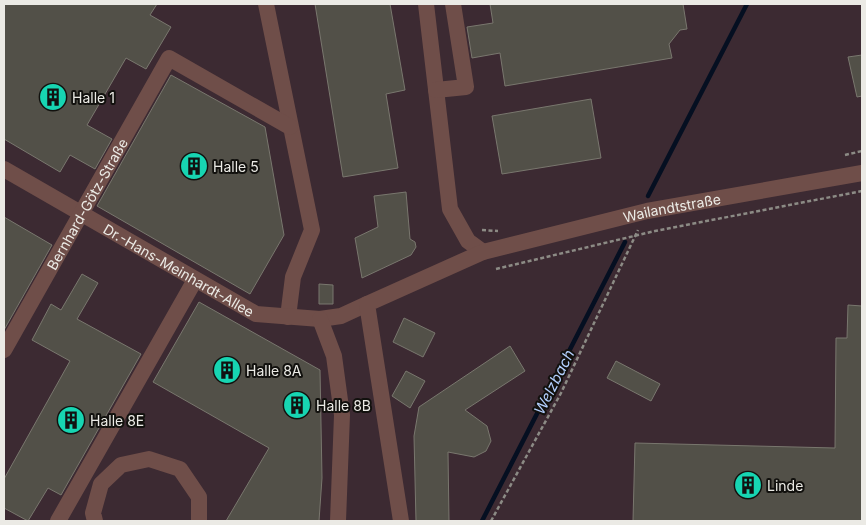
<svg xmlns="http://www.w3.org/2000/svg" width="866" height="525" viewBox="0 0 866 525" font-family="Inter,sans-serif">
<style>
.industrial{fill:#3c2a32}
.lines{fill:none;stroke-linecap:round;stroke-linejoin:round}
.stream{stroke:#050f21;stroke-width:4.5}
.building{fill:#525048;stroke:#79776e}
.path{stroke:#8c8b85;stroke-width:2.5;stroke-dasharray:4 2.5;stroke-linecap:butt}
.minor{stroke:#6f4e49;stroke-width:16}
.labels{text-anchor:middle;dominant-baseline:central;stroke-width:4;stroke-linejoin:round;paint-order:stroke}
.poi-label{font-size:14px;fill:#ebeae5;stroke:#12110e;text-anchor:start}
.street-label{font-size:14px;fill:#ebeae5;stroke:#12110e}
.water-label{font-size:15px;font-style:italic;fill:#b3cffd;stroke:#12110e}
</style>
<rect width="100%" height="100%" fill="#2a2821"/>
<rect class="industrial" x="4" y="4" width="858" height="517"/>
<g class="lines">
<g class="stream">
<polyline points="648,196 747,4"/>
<polyline points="482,521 625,242"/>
</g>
</g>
<g class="building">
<polygon points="4,4 157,4 150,15 171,27 146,69 126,58 87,125 112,139 95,169 70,155 60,172 4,139"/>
<polygon points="315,4 390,4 405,90 386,94 398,168 343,177"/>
<polygon points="490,4 683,4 687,29 680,30 669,44 672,58 505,86 500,53 472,58 467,27 493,23"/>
<polygon points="862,55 862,96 857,97 848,57"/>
<polygon points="171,75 265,127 284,235 250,294 97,206"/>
<polygon points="591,99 601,158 502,174 492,116"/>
<polygon points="406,192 410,239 415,242 416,247 411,255 362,278 355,238 378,227 374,196"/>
<polygon points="4,217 52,245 4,330"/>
<polygon points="82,274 98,283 77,319 141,354 61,495 48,488 28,521 4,508 4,479 70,361 32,340 51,304 61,310"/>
<polygon points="319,284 333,285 333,304 319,304"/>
<polygon points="199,302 320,370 322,478 319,521 226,521 269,448 153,382"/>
<polygon points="848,305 862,306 862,521 633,521 635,443 835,448 836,338 847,338"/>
<polygon points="404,318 435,333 423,357 393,342"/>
<polygon points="510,346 525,371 465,410 487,426 491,441 486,451 474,457 448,452 449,521 416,521 414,436 419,407"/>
<polygon points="616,361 660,384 651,401 607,378"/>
<polygon points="406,371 425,381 410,408 392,396"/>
</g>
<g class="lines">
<g class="path">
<polyline points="845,155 862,151"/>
<polyline points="482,230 498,231"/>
<polyline points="496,269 655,231 862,191"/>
<polyline points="491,521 561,393 638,230"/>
</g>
<g class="minor">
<polyline points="266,4 312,230 293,277 288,317"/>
<polyline points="426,4 450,209 468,241 483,252"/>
<polyline points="436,90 466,87 453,4"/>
<path id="s1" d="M4,169L256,314L320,319L341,316L367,304"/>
<polyline points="320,319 334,356 342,415 338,521"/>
<path id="s2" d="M4,350L169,58L290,127"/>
<polyline points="58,521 195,280"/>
<polyline points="95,521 93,513 101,484 121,465 149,459 180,469 199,497 199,521"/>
<path id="s3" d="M401,521L367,304L483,252L647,211L862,173"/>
</g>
</g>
<defs>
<g id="building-disc" transform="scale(1.4375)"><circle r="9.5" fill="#17d5b2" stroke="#12110e"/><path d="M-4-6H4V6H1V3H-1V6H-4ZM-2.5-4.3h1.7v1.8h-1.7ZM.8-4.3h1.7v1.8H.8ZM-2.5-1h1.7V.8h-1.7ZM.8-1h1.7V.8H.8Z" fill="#111"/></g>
</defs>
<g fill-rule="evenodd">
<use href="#building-disc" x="53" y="97"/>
<use href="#building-disc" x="194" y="166"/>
<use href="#building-disc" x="227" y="370"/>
<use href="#building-disc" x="297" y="405"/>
<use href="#building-disc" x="71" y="420"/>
<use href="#building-disc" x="748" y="485"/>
</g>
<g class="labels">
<g class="poi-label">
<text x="72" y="97">Halle 1</text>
<text x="213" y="166">Halle 5</text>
<text x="246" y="370">Halle 8A</text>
<text x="316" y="405">Halle 8B</text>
<text x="90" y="420">Halle 8E</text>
<text x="767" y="485">Linde</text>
</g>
<g class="street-label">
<text stroke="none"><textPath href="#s2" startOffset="168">Bernhard-Götz-Straße</textPath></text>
<text stroke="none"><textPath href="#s3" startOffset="541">Wailandtstraße</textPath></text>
<text stroke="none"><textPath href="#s1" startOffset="202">Dr.-Hans-Meinhardt-Allee</textPath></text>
</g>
<g class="water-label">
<text transform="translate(554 382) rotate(-63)">Welzbach</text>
</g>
</g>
<rect width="866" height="525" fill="none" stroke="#ebeae5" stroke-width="10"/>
</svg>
